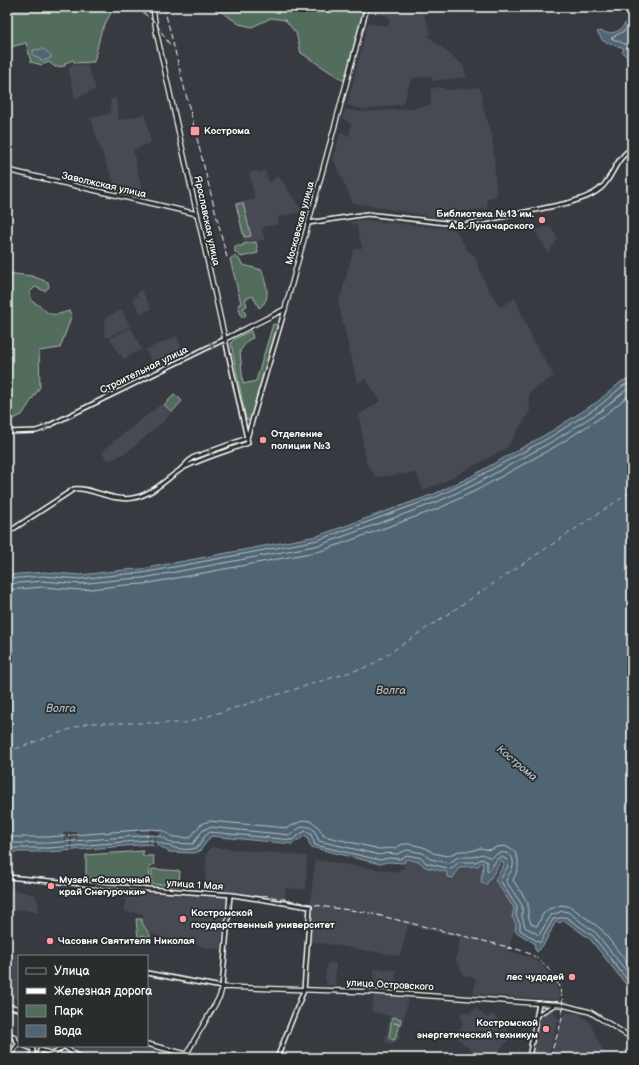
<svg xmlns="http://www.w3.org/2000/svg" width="639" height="1065" viewBox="0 0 639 1065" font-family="'Balsamiq Sans',sans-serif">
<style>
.built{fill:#464852}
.green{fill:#526d5c;stroke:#a8b6ae}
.water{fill:#4f6573;stroke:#95a3ab}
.pier{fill:#383a41}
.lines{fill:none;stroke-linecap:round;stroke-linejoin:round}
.shore{stroke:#b9c1c7;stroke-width:1}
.ferry{stroke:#b0bac0;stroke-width:1;stroke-dasharray:5 4;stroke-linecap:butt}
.tertiary-casing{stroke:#fff;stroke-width:6}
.secondary-casing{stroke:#fff;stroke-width:6}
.tertiary{stroke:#2a2d2e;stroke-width:3}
.secondary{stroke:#2a2d2e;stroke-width:3.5}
.rail{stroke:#fff;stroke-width:1;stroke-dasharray:6 3;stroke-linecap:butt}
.oneway{stroke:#6a6c6d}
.poi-dot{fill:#ff9aa2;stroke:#2a2d2e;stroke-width:1.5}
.labels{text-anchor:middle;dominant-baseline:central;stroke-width:3.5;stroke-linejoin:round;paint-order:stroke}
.poi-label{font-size:10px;font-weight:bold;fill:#fff;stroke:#2a2d2e;text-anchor:start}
.street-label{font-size:10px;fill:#fff;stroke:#2a2d2e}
.water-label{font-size:11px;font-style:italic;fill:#b0bac0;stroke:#2a2d2e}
</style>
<rect width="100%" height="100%" fill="#383a41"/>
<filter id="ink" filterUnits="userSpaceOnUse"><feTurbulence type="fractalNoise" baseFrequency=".025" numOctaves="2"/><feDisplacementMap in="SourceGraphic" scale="8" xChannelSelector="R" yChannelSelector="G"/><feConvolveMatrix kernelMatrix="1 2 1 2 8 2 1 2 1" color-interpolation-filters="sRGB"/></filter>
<g filter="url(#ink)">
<g class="built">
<polygon points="372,7 421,7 431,34 428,36 463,65 467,77 432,81 431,76 414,78 411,80 403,104 366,110 347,105 368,23 388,26 390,20 387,16 371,13"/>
<polygon points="87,64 96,89 75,99 68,66"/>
<polygon points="440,87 448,90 479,87 482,93 483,108 492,134 497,196 487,199 487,209 462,211 462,222 353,203 333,159 340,133 349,136 351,126 349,122 342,118 345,109 361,112 406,109 431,105 430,89"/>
<polygon points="116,98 119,120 145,114 151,143 133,150 143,195 130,196 113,192 113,181 97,140 91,118 111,113 110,100"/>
<polygon points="257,170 258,173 265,170 269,183 278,175 303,212 278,217 279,224 263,227 262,230 265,240 244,243 235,203 255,199 249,174"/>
<polygon points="362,220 455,229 467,250 474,255 486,285 500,307 515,298 532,338 554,376 531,392 529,397 530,411 507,448 440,484 423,490 416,473 376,477 366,463 359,415 380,401 366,379 357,383 338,302 339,301 354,249 362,248 356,224 351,225 351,222"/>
<polygon points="550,226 558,239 548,253 535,230"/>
<polygon points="142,290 151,309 141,314 133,299 138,295 137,293"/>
<polygon points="122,310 130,326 109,337 104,337 105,318"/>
<polygon points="131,328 142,349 123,359 121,354 119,355 110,338"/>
<polygon points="177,336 185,356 156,370 145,350"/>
<polygon points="161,404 171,413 164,421 130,450 114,459 107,460 102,453 105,450 104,449"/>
<polygon points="211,847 307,856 306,890 286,888 285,896 287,896 285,900 205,888 206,854"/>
<polygon points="406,859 420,862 425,867 447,872 448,877 453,878 459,867 478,866 482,862 483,865 481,883 486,885 501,861 503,861 503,892 514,908 512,917 516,924 508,951 530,957 542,965 556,986 560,997 558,1000 473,994 476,979 463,975 458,963 455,962 460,938 408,925 400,956 310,941 313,904 310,904 315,860 398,872 400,869 403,869"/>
<polygon points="7,888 35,895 39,904 38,913 20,909 19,912 7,909"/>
<polygon points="126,892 226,898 221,949 206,948 185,940 181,946 166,938 163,940 152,933 151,935 142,923 143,914 126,912 124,909"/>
<polygon points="7,952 24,956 19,956 19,999 7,997"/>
<polygon points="327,963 336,963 335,985 328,985 325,979"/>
<polygon points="374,969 396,970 395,987 375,986"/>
<polygon points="374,994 409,995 399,1039 393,1044 385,1043 390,1016 371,1012"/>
<polygon points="476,1008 487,1018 492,1014 511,1033 510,1038 494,1058 479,1058 454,1035 463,1024 460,1016 463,1011 469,1014"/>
<polygon points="552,1009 559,1020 557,1022 548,1058 533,1058 539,1017"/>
<polygon points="566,1013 578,1013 590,1023 606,1058 550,1058 563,1015"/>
<polygon points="67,1046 140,1046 179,1054 181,1057 83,1058"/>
</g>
<g class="green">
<polygon points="7,7 114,7 101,32 94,62 75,63 73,60 65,63 65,66 55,67 49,62 42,65 31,62 26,43 7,48"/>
<polygon points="219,7 364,7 344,81 301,53 296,33 285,20 271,18 252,27 239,24 220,11"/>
<polygon points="243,203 251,236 244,237 236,204"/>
<polygon points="256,242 258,253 241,257 235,252 235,246 243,246 243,244"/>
<path d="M234,256L239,259L243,265L262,270C265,283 273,299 259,308L253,296L245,299L247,306L243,308L246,315L242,318L238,305L241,303L230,259Z"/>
<path d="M7,273L32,276L48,282L49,287L45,291L35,287L30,292L31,301C50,309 43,320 69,311L72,315L60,348L39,351L40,387L22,415L11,420L7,418Z"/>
<polygon points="273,324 279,325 251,419 249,421 246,419 231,343 234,339 251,331 253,338 248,340 240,351 243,384 256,381"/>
<polygon points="175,394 182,401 172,412 164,405"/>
<polygon points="143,851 143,856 153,856 154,864 150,866 149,885 86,880 86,855"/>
<polygon points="152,869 180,871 179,886 151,884"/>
<polygon points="136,919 142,919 142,923 150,935 150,938 142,935 140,938 138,938"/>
<polygon points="392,1017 401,1019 400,1024 394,1023 399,1024 395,1039 393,1040 389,1038"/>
</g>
<g class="water">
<path d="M632,12V61L627,59L626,56L622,52L624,48L603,41L597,32C601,30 604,33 609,33C623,33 626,21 632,12Z"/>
<polygon points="43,49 51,55 51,58 43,61 33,55 33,50"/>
<polygon points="632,379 632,992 590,939 564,920 560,923 556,921 544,944 537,952 535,949 534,943 515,931 516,924 512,917 514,908 495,880 504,865 503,862 501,861 486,885 481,883 483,865 482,862 478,866 459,867 453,878 447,877 447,872 425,867 420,862 406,859 404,863 387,862 380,864 311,847 306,835 292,844 211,836 200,851 194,853 169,852 158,845 153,846 151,844 49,852 7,852 7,575 44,572 80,575 124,570 142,569 317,536 434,494 470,477 550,432 597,402 622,381"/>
</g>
<g class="pier">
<polygon points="149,829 160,830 160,834 156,835 156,846 153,846 154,834 150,836 150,844 149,844 147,842 149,837 148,833 136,833 136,831 149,832"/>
<polygon points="63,832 77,832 77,843 76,837 72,838 72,852 70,845 70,838 66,838 66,844"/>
</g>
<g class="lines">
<g class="shore">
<polyline points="632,21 624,31 611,38 627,45 632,56"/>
<polyline points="7,579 43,576 80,579 125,574 142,573 318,540 436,497 472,480 552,436 599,406 624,385 632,384"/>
<polyline points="7,584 43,581 80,584 125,579 143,578 320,545 437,502 474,485 555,440 602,410 626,390 632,389"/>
<polyline points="7,590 43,587 81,590 126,585 144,584 321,551 440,508 477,490 558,445 606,414 628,396 632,395"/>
<path d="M7,837H48L152,829L164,831L173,837L190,838L200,825L209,821L288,828C306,817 313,817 324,836L379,849L395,848L403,844H411L426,848L433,853L447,856L459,851H471L480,848L490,850L497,847L505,846L514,851L518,859V869L513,880L528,903V915L531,924L537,926L543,914L549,909L562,905L571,907L601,929L632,969"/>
<path d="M7,843H49L151,835L163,837L171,843L193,844L202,831L209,827L290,835C298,829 304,822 314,830L319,841L380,855L387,853L397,854L407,850L423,853L430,859L449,863L458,857H473L482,854L491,858C500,850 515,850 513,866C512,871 507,876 506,881L522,905V916L525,927L539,935L551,915L563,911L568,912L596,933L632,978"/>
<path d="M7,848H49L151,840C166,844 182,854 198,847L205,836L210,832L292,840L305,831L311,834L315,845L380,860L388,858L400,859L407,855L422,858L426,863L451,869L459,862H475L482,859L487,862V870L489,871L497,859L502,857L507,860L508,866L500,880L517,907L516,916L520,923V930L540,943L553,919L566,917L593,936L632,986"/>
</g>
<polyline class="ferry" points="7,752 87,723 186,723 370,666 632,491"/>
<g class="tertiary-casing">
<g id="tertiary">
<path d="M308,223L367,214L464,225L568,203C581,199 595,195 604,185C615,171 616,159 632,148"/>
<path d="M7,432L36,431L42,429L225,339L248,443C227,451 205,457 185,467C167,477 155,494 133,498C111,502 88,486 74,489L7,533"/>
<polyline points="247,438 285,309"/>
<polyline points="181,469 192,458 247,438"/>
<polyline points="7,877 105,886 233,895 310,907 304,990 277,1058"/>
<polyline points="147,973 222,987 230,895"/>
<polyline points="537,1015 556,1004"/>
<polyline points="7,1037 13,1036 19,1044"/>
<polyline points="25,1046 33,1049 32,1058"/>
<polyline points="54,1054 64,1046 80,1058"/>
<polyline points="186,1054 205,1058"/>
<polyline points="9,1058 18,1044"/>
<polyline points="38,1058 40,1050 54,1054"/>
<polyline points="529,1058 539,1003"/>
</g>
</g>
<g class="secondary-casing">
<g id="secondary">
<polyline points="153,7 156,31 225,339 285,309 367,7"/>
<polyline points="7,170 197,214"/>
<polyline points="7,1006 19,1009"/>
<polyline points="147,1044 186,1054"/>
<polyline points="184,1058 220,996 222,987 374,992 563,1005 590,1012 632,1038"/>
</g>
</g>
<use href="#tertiary" class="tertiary"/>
<use href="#secondary" class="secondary"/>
<g class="rail">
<polyline points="136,7 155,22 170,45"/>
<polyline points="164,7 227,258"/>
<polyline points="262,895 326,907 365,912 512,948"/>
<path d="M507,948C541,949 568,983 562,1017C560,1031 553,1044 550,1058"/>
</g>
</g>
<defs><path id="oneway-chevron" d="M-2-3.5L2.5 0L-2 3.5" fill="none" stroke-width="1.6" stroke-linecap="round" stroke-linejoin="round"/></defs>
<g class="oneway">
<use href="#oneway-chevron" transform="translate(212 345) rotate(-26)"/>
<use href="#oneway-chevron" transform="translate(45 427) rotate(-24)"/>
<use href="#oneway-chevron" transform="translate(210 452) rotate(160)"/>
</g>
</g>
<g class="poi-dot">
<rect x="190" y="126" width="10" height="10" rx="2"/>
<circle cx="542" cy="220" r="4"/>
<circle cx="263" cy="440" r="4"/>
<circle cx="51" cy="886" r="4"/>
<circle cx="183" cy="919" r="4"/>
<circle cx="50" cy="941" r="4"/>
<circle cx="572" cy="977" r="4"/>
<circle cx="546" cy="1029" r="4"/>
</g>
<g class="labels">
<g class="poi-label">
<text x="204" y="131">Кострома</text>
<text x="534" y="214" text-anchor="end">Библиотека №13 им.<tspan x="534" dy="12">А.В. Луначарского</tspan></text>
<text x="271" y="434">Отделение<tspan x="271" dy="12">полиции №3</tspan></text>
<text x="59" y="880">Музей «Сказочный<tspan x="59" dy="12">край Снегурочки»</tspan></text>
<text x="191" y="913">Костромской<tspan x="191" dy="12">государственный университет</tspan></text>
<text x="58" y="941">Часовня Святителя Николая</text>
<text x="564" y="977" text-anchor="end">лес чудодей</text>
<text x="538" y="1023" text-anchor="end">Костромской<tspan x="538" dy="12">энергетический техникум</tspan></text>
</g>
<g class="street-label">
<text transform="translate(104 185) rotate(13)">Заволжская улица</text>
<text transform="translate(207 221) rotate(78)">Ярославская улица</text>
<text transform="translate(300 223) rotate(-75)">Московская улица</text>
<text transform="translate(144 370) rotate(-26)">Строительная улица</text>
<text transform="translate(195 885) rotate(4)">улица 1 Мая</text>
<text transform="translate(390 985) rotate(3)">улица Островского</text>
</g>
<g class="water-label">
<text x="391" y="690">Волга</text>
<text x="61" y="708">Волга</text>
<text transform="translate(517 763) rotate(40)">Кострома</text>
</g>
</g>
<rect width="639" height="1065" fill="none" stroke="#2a2d2e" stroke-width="24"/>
<rect x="12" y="12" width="615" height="1041" fill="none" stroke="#fff" stroke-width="1.5" filter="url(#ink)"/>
<rect x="18" y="955" width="130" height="92" fill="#2a2d2e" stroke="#7f8182"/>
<rect x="26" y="968" width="20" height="6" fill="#2a2d2e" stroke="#7f8182"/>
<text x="54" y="975" font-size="12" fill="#ffffff">Улица</text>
<rect x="26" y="988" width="20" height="6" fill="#ffffff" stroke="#7f8182"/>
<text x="54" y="995" font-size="12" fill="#ffffff">Железная дорога</text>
<rect x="26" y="1005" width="20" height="12" fill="#526d5c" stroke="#7f8182"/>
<text x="54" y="1015" font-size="12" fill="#ffffff">Парк</text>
<rect x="26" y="1025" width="20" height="12" fill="#4f6573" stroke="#7f8182"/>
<text x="54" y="1035" font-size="12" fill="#ffffff">Вода</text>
</svg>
